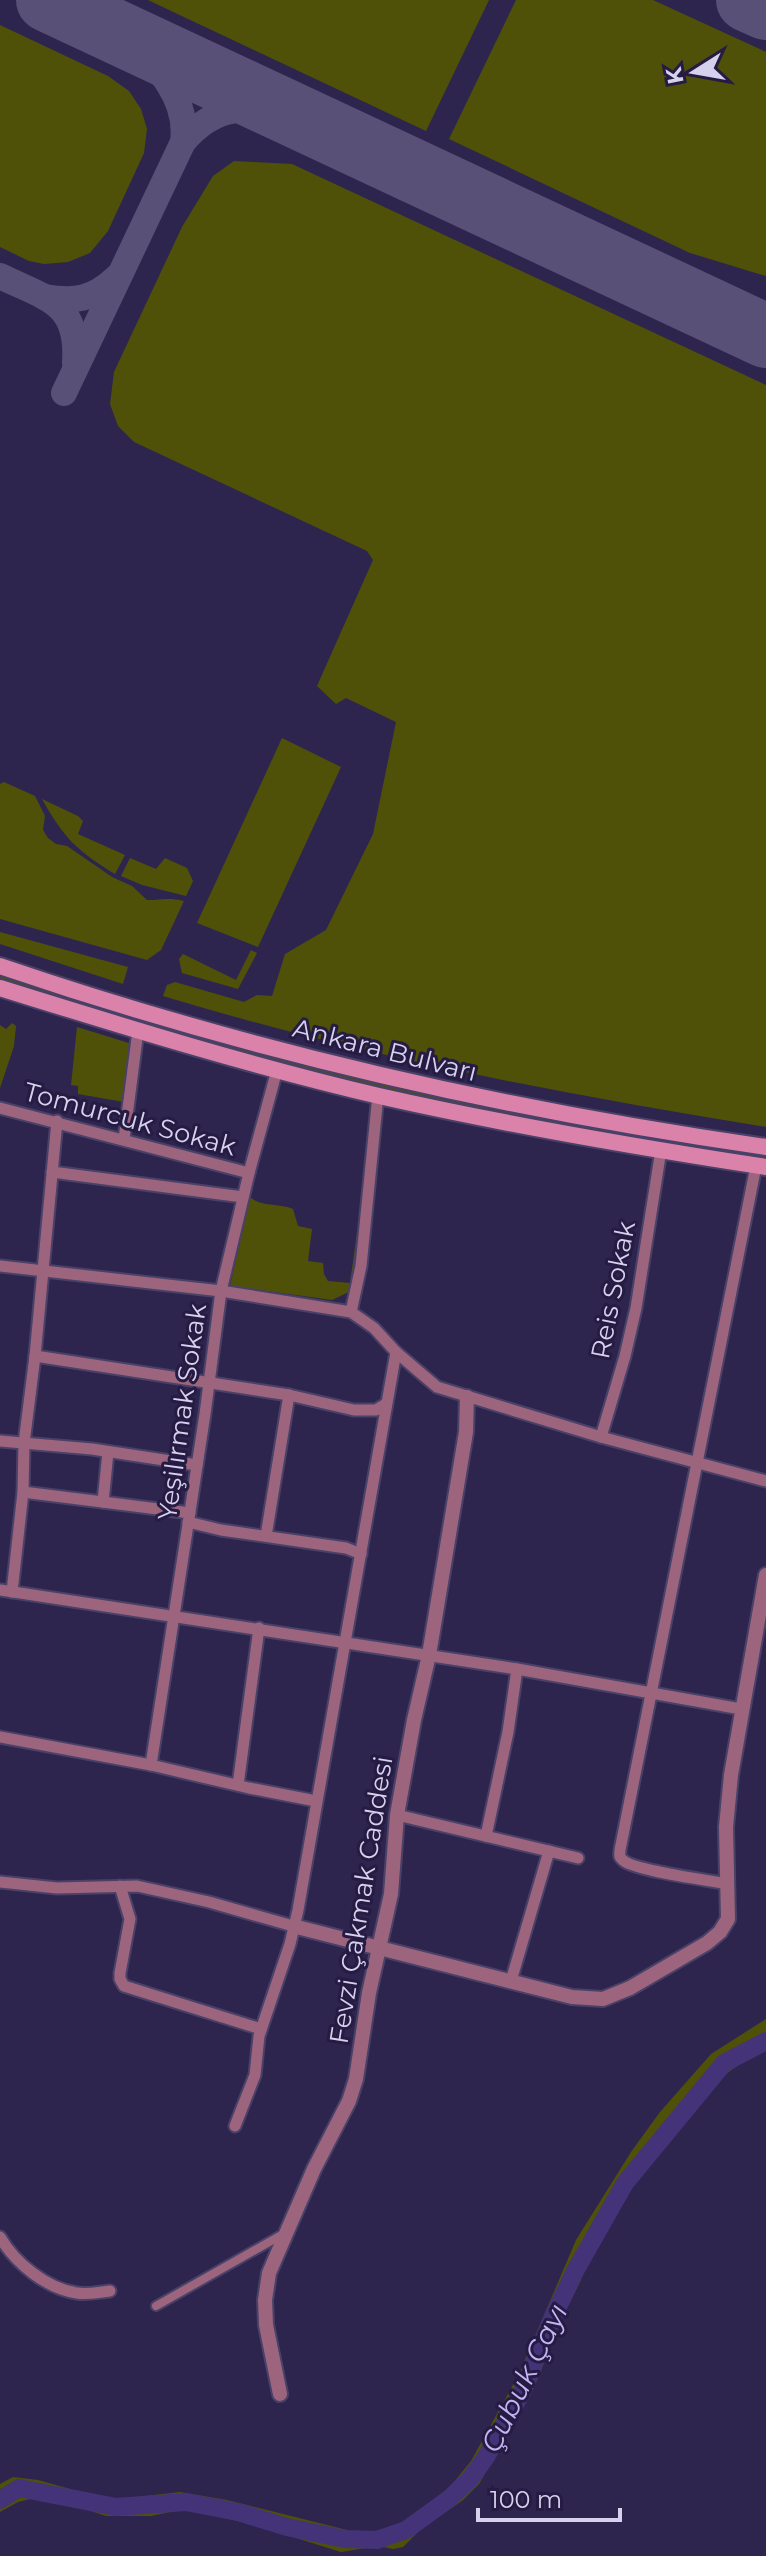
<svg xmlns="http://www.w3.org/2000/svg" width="766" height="2556" viewBox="0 0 766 2556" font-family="Montserrat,sans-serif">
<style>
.green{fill:#4f5109}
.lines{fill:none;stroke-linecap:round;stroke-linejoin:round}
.river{stroke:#443378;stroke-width:18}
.taxiway{stroke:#585077;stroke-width:26}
.runway{stroke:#585077;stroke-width:64}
.pedestrian-casing{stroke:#494168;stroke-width:12}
.minor-casing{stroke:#494168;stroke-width:15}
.tertiary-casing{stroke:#494168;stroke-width:18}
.secondary-casing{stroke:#494168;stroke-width:20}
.pedestrian{stroke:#9c657d;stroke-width:8}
.minor{stroke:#9c657d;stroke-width:11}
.tertiary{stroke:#9c657d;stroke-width:14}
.secondary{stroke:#db82ab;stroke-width:16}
.labels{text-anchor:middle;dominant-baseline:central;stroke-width:6;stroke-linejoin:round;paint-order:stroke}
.street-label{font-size:26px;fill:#d6d2ed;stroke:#251b43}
.water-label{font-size:28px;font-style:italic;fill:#c0b6f3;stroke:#251b43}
</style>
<rect width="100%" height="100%" fill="#2e254f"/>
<g class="green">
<polygon points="148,0 489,0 426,131"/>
<polygon points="516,0 653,0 766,52 766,276 690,253 449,139"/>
<polygon points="0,25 108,76 129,91 141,109 147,129 144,153 108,231 90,253 68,262 44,264 29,261 0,247"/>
<path d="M234,161L292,164L766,385V1127C563,1094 360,1056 163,996L167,985L175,982L244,1002L257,995L272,996L285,954L326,930L373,834L396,722L346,698L336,704L317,686L373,560L367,551L134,442L118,426L110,404L114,372L182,227L213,176Z"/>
<polygon points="282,738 341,767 258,947 197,923"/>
<path d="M4,782L35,796L45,816L43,830L48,838L56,844L67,846L112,877L132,886L147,900C164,900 167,897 184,901L161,950L147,960L0,919V784Z"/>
<path d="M42,799L78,816L83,821L78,834L125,855L115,874C76,850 64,838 42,799Z"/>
<polygon points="130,858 156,869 165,858 187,868 193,881 186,896 142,885 121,876"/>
<polygon points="0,932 128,967 123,984 0,944"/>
<polygon points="251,950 257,953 238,989 182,973 179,959 183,954 236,980"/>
<path d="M0,974C120,1010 239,1049 361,1079C495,1111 630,1135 766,1155V1159C690,1147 614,1137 539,1122C356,1085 177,1037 0,979Z"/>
<polygon points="12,1023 16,1026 14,1046 0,1088 0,1025 6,1029"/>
<polygon points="77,1027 129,1043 124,1102 78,1094 78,1086 71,1085"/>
<path d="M250,1197C260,1207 279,1203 293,1209L298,1226L312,1229L308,1261L323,1263L324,1274L328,1281L350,1283L357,1233H361L351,1291L332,1300L230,1286Z"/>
<polygon points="766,2019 766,2045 719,2079 620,2201 599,2236 580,2282 553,2336 540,2374 530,2395 479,2484 462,2501 423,2527 403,2547 393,2549 378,2546 341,2552 251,2524 184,2509 151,2516 106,2516 85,2509 30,2499 18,2502 0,2512 0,2484 13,2477 38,2480 110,2500 180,2492 227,2500 359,2533 395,2530 450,2487 471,2461 519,2374 576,2240 631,2152 660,2112 711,2054"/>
</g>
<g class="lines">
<polyline class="river" points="0,2500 19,2488 116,2507 186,2502 238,2512 287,2527 345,2539 377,2540 406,2530 450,2498 470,2479 486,2457 523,2390 553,2317 575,2271 625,2183 724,2063 766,2041"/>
<g class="taxiway">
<path d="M127,37C156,65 189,98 183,142C218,101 248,107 297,117"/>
<path d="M0,276C47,299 79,302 75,363"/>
<path d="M44,297C75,302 93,300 117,277"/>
<polyline points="688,299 766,314"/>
<polyline points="64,393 183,142"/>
</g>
<g class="runway">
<polyline points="48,0 766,336"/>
<polyline points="748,0 766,8"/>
</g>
<g class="pedestrian-casing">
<polyline id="pedestrian" points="156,2306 285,2233"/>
</g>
<g class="minor-casing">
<g id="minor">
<polyline points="0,1108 249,1173"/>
<polyline points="124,1139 138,1031"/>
<polyline points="52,1172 243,1197"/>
<polyline points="0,1266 221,1291 351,1312 374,1328 396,1352 437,1387 601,1437 766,1481"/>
<polyline points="351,1312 361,1266 378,1095"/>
<polyline points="35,1356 289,1395 354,1410 376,1410 386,1404"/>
<polyline points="601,1437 625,1356 636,1308 661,1150"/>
<polyline points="0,1441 92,1449 197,1465"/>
<polyline points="23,1492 190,1513"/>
<polyline points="103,1502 108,1452"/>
<polyline points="188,1522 221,1530 346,1548 361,1554"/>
<polyline points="266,1536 289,1395"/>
<polyline points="0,1590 517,1669 741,1709"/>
<polyline points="12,1592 23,1492 24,1443 35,1356 57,1121"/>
<polyline points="0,1737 151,1765 249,1788 316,1801"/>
<polyline points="151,1765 205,1414 221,1291 249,1173 277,1070"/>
<polyline points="238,1785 259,1628"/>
<polyline points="397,1815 578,1858"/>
<polyline points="486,1836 508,1732 517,1669"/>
<polyline points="0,1882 57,1888 137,1886 209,1902 293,1926"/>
<path d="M728,1884C708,1880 637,1871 624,1861C618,1856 620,1856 620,1850L756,1166"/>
<polyline points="120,1886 130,1919 120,1973 120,1979 124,1986 261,2029"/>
<polyline points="511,1981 549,1851"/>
<polyline points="235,2126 255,2075 259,2036 290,1944 298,1910 396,1352"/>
<path d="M0,2237C15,2263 47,2289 77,2293C88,2295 99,2292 110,2291"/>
</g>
</g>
<g class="tertiary-casing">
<g id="tertiary">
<polyline points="293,1926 572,1997 603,1999 630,1988 707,1943 720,1932 728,1919 726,1827 731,1775 766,1575"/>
<polyline points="280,2394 266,2325 265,2300 269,2273 314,2169 349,2101 356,2079 369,1993 391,1894 397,1815 414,1720 429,1655 466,1432 467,1397"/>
</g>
</g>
<g class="secondary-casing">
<g id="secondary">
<path d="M0,966C249,1051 506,1110 766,1147"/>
<path d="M0,988C125,1027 251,1066 379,1096C507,1125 636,1147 766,1167"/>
</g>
</g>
<use href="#pedestrian" class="pedestrian"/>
<use href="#minor" class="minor"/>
<use href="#tertiary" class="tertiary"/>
<use href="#secondary" class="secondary"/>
</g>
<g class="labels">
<g class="street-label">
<text transform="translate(385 1050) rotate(14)">Ankara Bulvarı</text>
<text transform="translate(130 1119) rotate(15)">Tomurcuk Sokak</text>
<text transform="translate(613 1290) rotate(-79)">Reis Sokak</text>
<text transform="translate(182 1412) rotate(-82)">Yeşilırmak Sokak</text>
<text transform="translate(361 1900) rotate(-81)">Fevzi Çakmak Caddesi</text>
</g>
<g class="water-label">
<text transform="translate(524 2378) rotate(-64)">Çubuk Çayı</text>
</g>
</g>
<g transform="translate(694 72) rotate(259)" stroke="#251b43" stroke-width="6" paint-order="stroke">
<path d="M0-6L14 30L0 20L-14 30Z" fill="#d6d2ed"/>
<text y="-12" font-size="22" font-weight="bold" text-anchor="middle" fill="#d6d2ed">K</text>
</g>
<path d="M478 2508v12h142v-12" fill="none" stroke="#d6d2ed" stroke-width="4"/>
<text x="490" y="2508" font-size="24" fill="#d6d2ed" stroke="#251b43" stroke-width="6" paint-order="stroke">100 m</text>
</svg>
